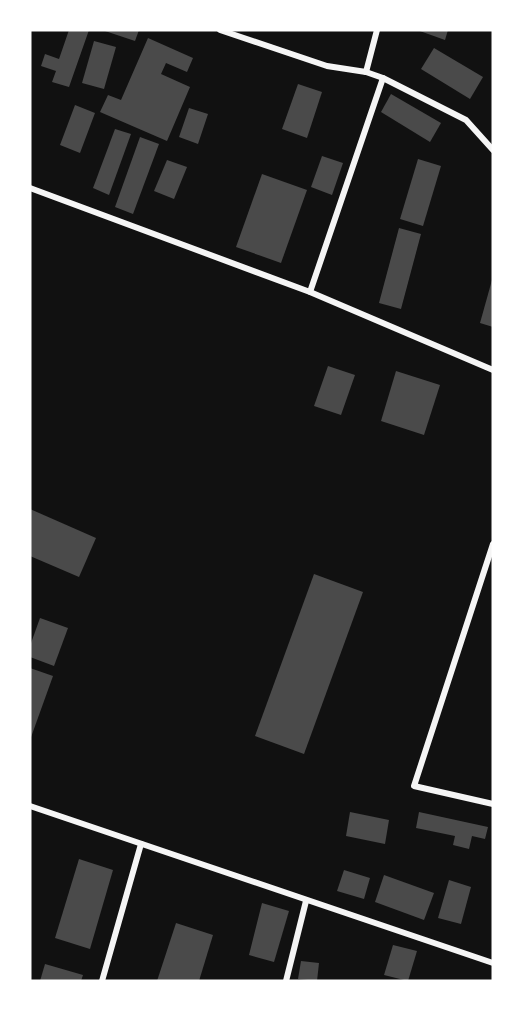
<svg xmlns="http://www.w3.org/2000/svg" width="523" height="1011" viewBox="0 0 523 1011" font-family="'Sofia Sans Condensed',sans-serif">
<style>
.building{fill:#4a4a4a}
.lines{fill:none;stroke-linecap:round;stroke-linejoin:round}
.minor{stroke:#f5f5f5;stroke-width:6}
</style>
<rect width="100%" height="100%" fill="#111"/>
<g class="building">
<polygon points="69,30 89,30 69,87 52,82 56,71 41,66 45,54 59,59"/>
<polygon points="102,30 139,30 135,41"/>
<polygon points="417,30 448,30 445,40"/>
<polygon points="148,38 193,58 187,72 166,63 161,74 190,87 167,141 100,112 108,95 121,100"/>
<polygon points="94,41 116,47 104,89 82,83"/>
<polygon points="434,48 483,77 470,99 421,69"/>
<polygon points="298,84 322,92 307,138 282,129"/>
<polygon points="391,94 441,123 430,142 381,112"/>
<polygon points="75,105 95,113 80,153 60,145"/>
<polygon points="189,108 208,114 198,144 179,137"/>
<polygon points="115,129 131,134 109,195 93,188"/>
<polygon points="140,137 159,144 133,214 115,207"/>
<polygon points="322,156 343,163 332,195 311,187"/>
<polygon points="418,159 441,166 423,226 400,219"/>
<polygon points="167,160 187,167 174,199 154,191"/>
<polygon points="262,174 307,190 281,263 236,247"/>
<polygon points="399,228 421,234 401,309 379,303"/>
<polygon points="492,280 493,280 493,327 480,323"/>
<polygon points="328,366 355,375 341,415 314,406"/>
<polygon points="396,371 440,385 424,435 381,421"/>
<polygon points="30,509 96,538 79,577 30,556"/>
<polygon points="314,574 363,592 304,754 255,736"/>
<polygon points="40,618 68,628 54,666 30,657 30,646"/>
<polygon points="30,668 53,676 30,740"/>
<polygon points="350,812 389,820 385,844 346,836"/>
<polygon points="419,812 488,827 485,839 472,836 469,849 453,845 455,836 416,828"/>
<polygon points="79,859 113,870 90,949 55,938"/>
<polygon points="344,870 370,878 364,899 337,891"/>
<polygon points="384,875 434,893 424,920 375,902"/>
<polygon points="449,880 471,887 461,924 438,918"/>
<polygon points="262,903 289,911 274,962 249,955"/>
<polygon points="176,923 213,935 199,981 157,981"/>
<polygon points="393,945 417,951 408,981 384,975"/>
<polygon points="301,961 319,963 317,981 298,979"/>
<polygon points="45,964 83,975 81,981 40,981"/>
</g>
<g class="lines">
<g class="minor">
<polyline points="220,30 327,66 366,72 377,30"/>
<polyline points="366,72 383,78 466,120 493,150"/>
<polyline points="30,188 310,292 493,370"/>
<polyline points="310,292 383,78"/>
<polyline points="493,544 414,786 493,804"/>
<polyline points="30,806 493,963"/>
<polyline points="102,981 141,844"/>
<polyline points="286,981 306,901"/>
</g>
</g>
<rect width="523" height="1011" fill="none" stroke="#ffffff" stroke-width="63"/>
</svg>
